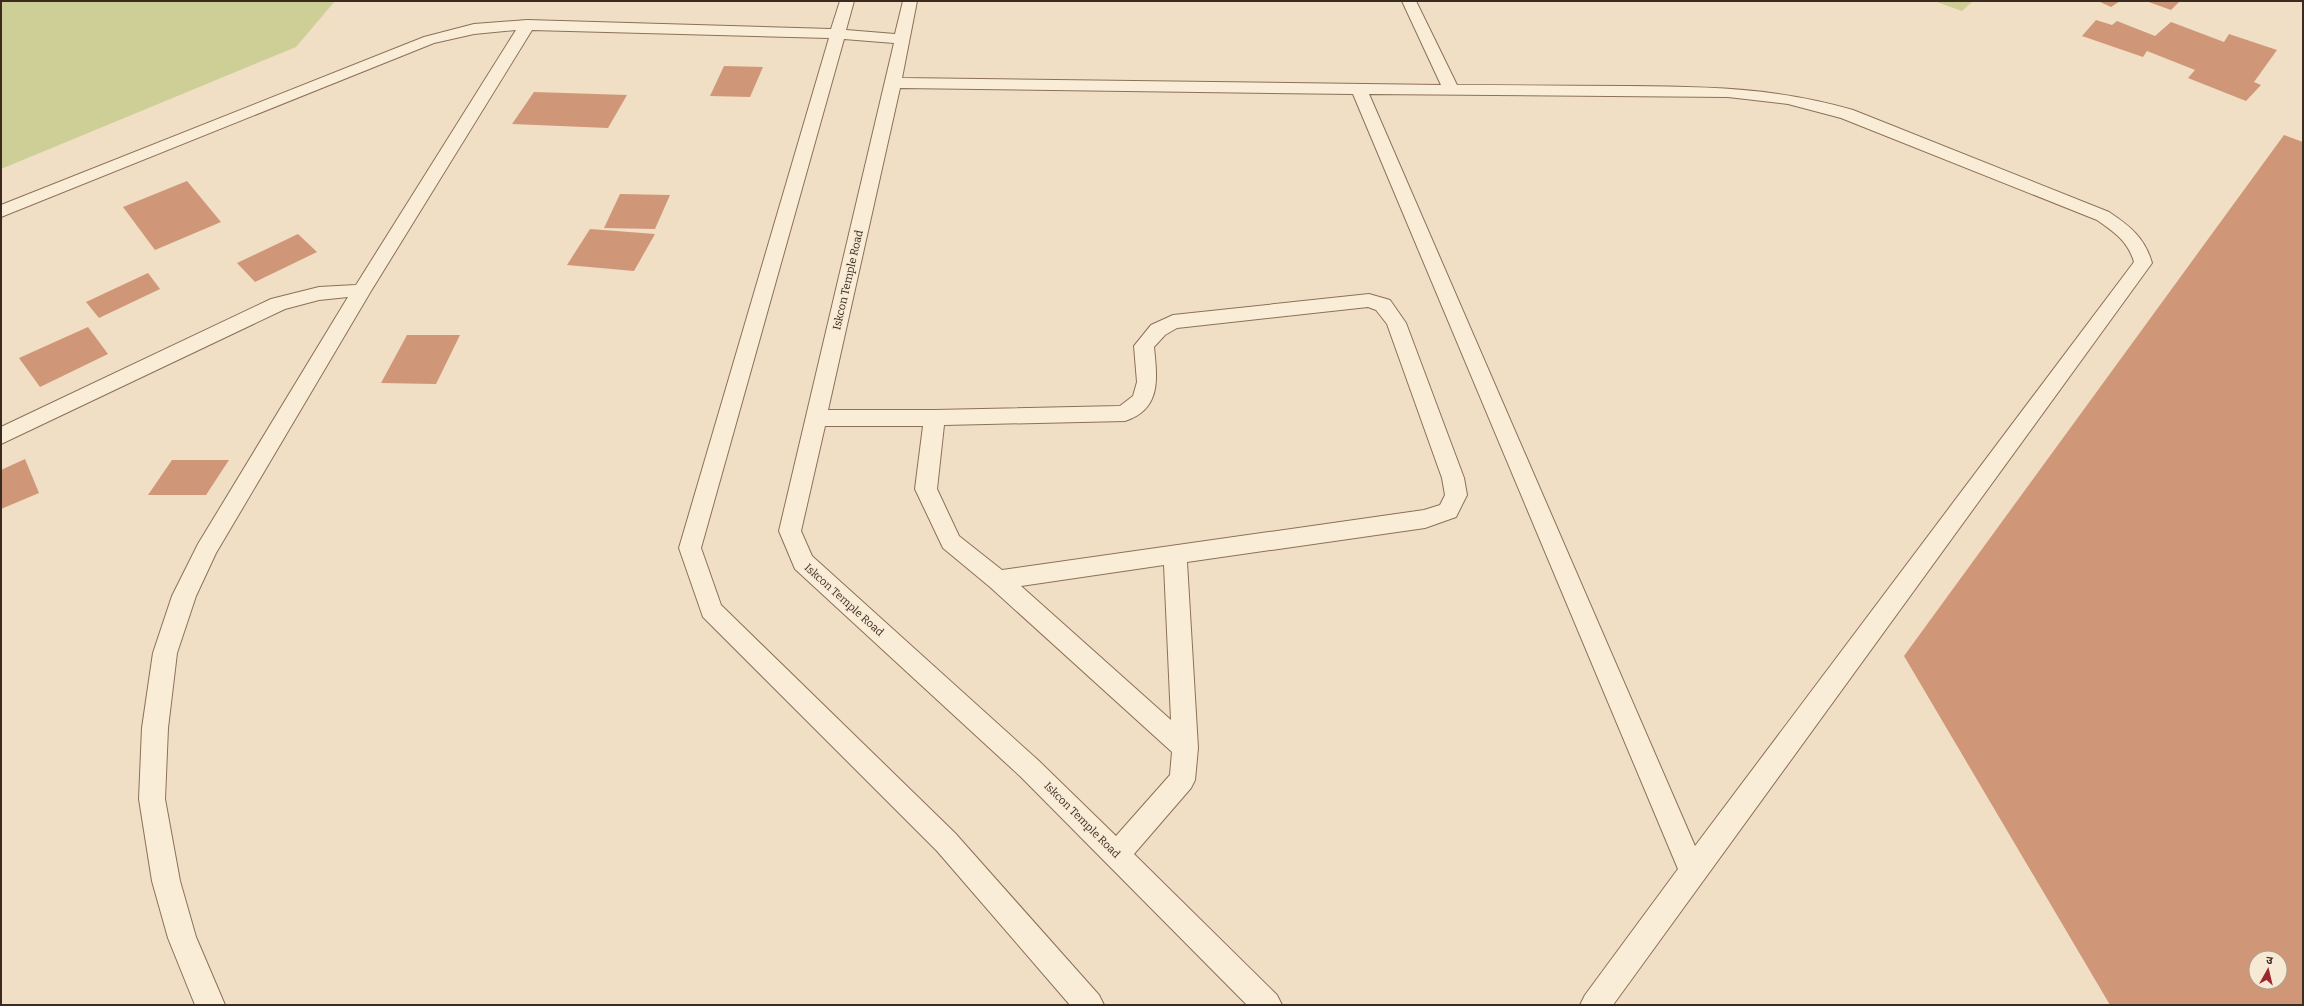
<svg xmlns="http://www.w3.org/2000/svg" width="2304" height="1006" viewBox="0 0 2304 1006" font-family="Bitter,'Noto Sans Devanagari',serif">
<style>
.green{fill:#cdcf97}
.building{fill:#d09678;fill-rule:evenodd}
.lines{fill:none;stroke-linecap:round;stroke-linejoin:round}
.minor-casing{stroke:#8c7059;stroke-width:2}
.minor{fill:#faedd8;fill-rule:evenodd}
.labels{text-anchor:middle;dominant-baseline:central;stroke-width:3;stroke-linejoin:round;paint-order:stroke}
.street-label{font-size:11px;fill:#3b2a1e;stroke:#f7ead4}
</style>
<rect width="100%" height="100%" fill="#f0dfc4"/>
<g class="green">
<polygon points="1,1 335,1 296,47 1,169"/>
<polygon points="1934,1 1973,1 1962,11"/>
</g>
<g class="building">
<polygon points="2098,1 2120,1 2111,7"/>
<polygon points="2146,1 2180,1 2171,10"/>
<polygon points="2096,20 2112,25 2117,21 2155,36 2171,22 2224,42 2229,34 2277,50 2254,82 2261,85 2246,101 2188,78 2195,70 2147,51 2143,57 2082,36"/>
<polygon points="724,66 763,67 750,97 710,96"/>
<polygon points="534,92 627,95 608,128 512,124"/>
<path d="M2284,135L2303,142V1005H2110L1904,656ZM2256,958H2280V982H2256Z"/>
<polygon points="187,181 221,222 155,250 123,207"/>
<polygon points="620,194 670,195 655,229 604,228"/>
<polygon points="590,229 655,234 634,271 567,265"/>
<polygon points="298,234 317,252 255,282 237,263"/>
<polygon points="148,273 160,289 99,318 86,302"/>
<polygon points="88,327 108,354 40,387 19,358"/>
<polygon points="407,335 460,335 436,384 381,383"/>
<polygon points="25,459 39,493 1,509 1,470"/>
<polygon points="172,460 229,460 206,495 148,495"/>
</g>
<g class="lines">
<g class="minor-casing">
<path id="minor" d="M840,1H854L846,30L895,34L903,1H917L902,78L1441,85L1402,1H1416L1457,85C1513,85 1570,86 1627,86C1709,87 1773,87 1853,110L2109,212C2130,226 2145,238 2152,263L1613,1005H1580L1585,995L1678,869L1353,94L900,88L828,410H934L1120,406L1133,396L1137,382L1134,346L1151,325L1173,315L1369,294L1390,300L1406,323L1464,478L1467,495L1456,517L1425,528L1187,562L1198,748L1195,780L1191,788L1134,854L1277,995L1282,1005H1247L1021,777L795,569L779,531L894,43L844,39L701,548L721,605L955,833L1099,995L1104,1005H1070L937,851L703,617L679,548L829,38L532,30L371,291L216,553L196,596L177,653L168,728L165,799L180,881L196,937L225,1005H195L168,938L152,881L139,799L142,728L153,653L172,596L198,544L348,297L319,300L285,309L1,444V427L271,299L319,287L356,285L516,30L474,34L434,43L1,217V205L424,37L474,24L527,20L831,29ZM1369,94L1728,97L1788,104L1841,118L2097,220C2114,232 2128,241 2134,262L1695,846ZM1368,307L1376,310L1387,324L1442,478L1445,495L1440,505L1424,510L1002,570L959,536L937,489L944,425L1125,421C1162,409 1157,378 1154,347L1165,335L1177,328ZM825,426H923L915,489L943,548L990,587L1172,752L1170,775L1116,836L1039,761L812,556L801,531ZM1164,565L1171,720L1021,586Z"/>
</g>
<use href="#minor" class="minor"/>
</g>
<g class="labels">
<g class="street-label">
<text transform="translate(848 280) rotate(-77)">Iskcon Temple Road</text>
<text transform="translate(844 600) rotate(42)">Iskcon Temple Road</text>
<text transform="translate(1082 820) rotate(45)">Iskcon Temple Road</text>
</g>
</g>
<rect width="2304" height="1006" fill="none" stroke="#3b2a1e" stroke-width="4"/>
<g transform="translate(2268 970) rotate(8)"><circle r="19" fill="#f7ead4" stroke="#ac9d8b"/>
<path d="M0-3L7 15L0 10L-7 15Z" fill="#9e2630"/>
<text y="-6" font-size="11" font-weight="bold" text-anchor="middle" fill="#3b2a1e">उ</text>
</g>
</svg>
